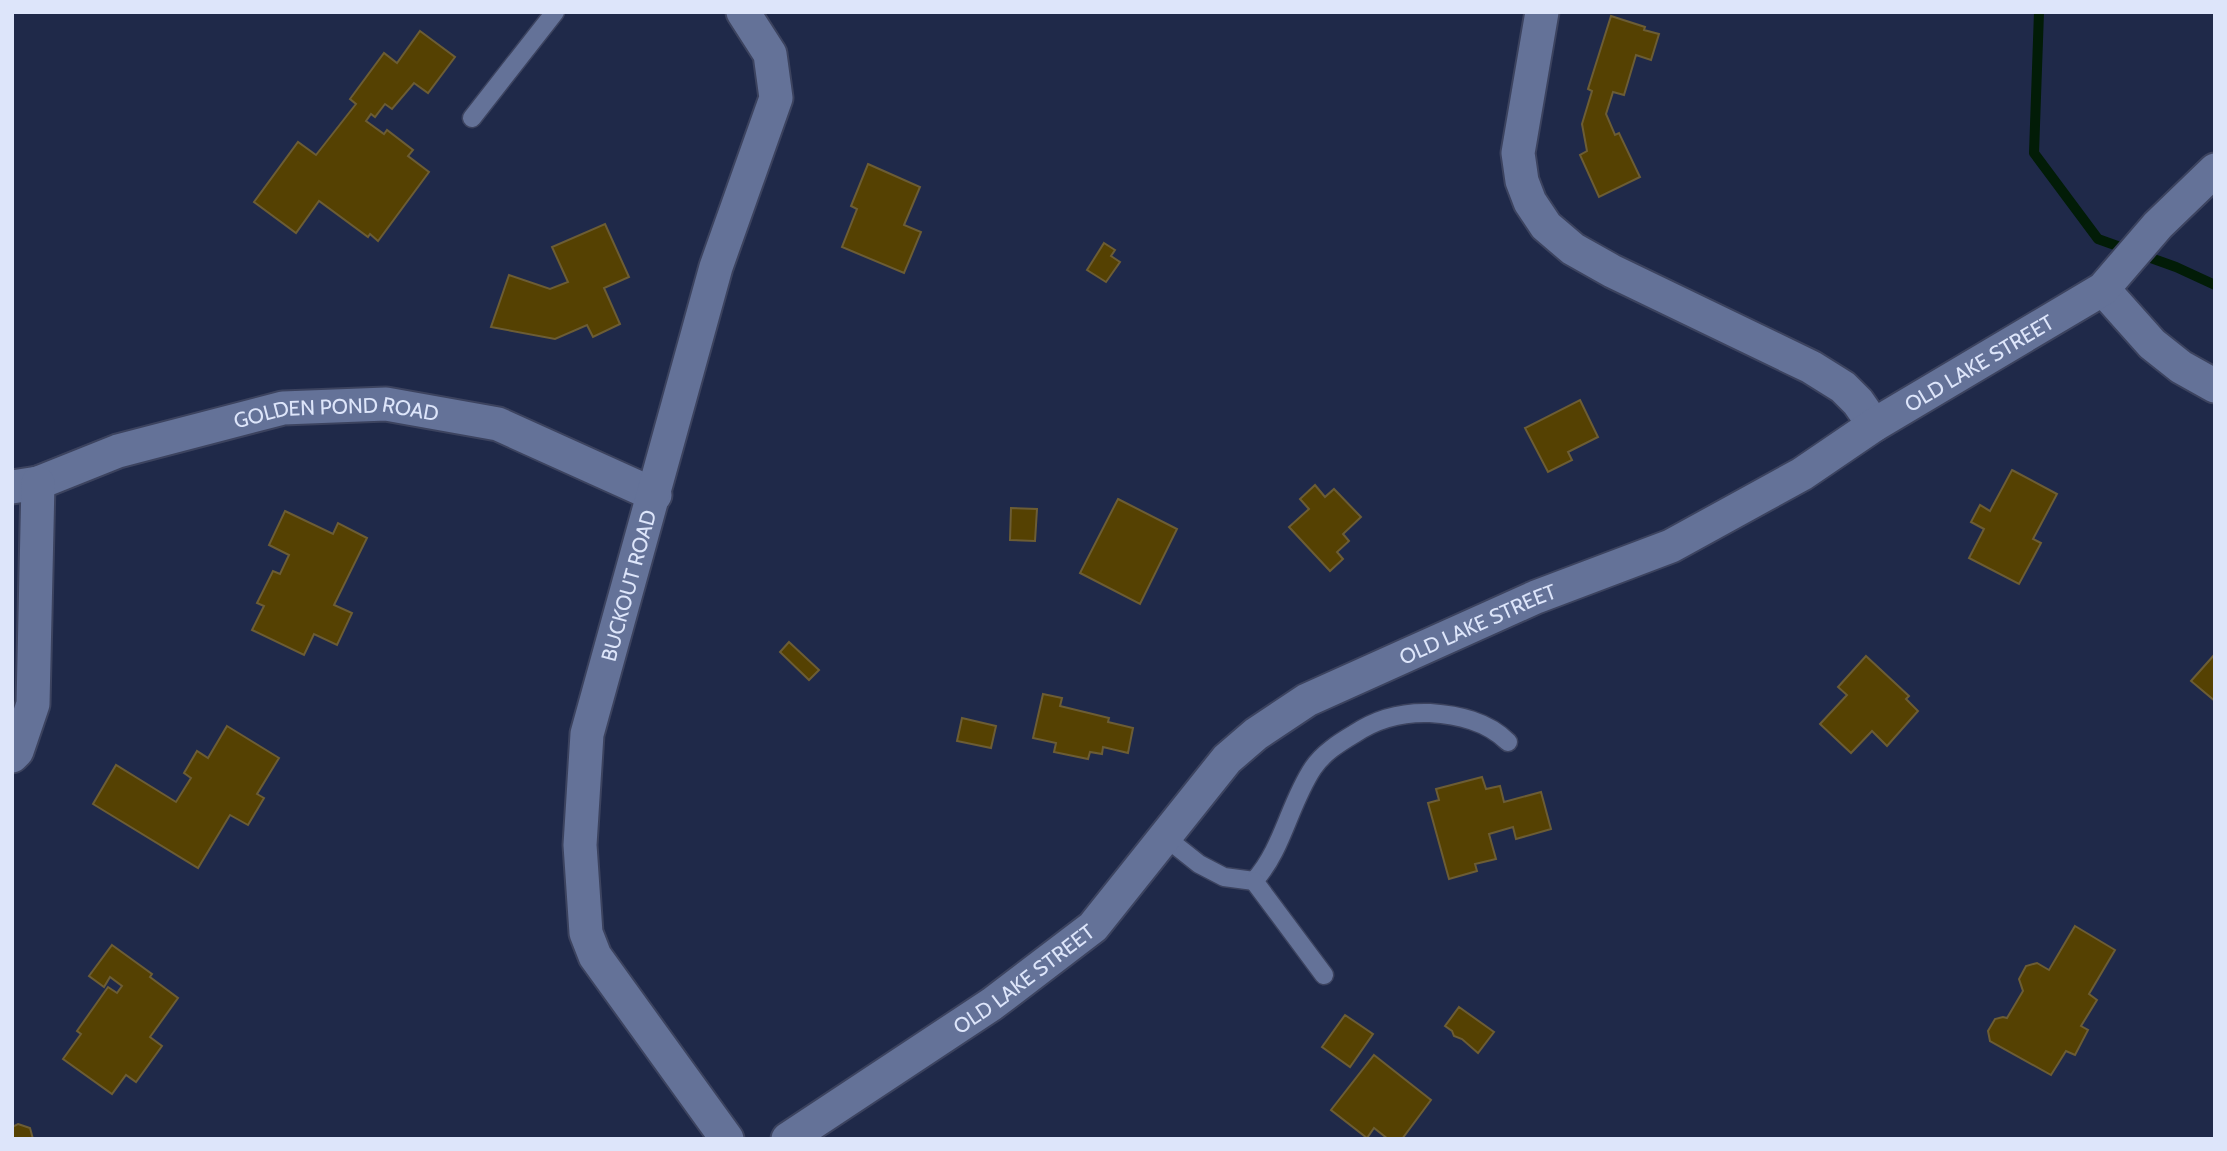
<svg xmlns="http://www.w3.org/2000/svg" width="2227" height="1151" viewBox="0 0 2227 1151" font-family="Cabin,sans-serif">
<style>
.lines{fill:none;stroke-linecap:round;stroke-linejoin:round}
.stream{stroke:#021c07;stroke-width:10}
.building{fill:#554102;stroke:#6c5d35;stroke-width:2}
.service-casing{stroke:#3c435f;stroke-width:21}
.minor-casing{stroke:#3c435f;stroke-width:37}
.service{stroke:#647298;stroke-width:18}
.minor{stroke:#647298;stroke-width:33}
.labels{text-anchor:middle;dominant-baseline:central;stroke-width:5;stroke-linejoin:round;paint-order:stroke}
.street-label{font-size:21px;fill:#dde5fa;stroke:#0e1321}
</style>
<rect width="100%" height="100%" fill="#1f2949"/>
<g class="lines">
<polyline class="stream" points="2039,12 2034,153 2098,239 2176,267 2215,285"/>
</g>
<g class="building">
<polygon points="1611,16 1645,27 1644,30 1659,34 1651,60 1636,55 1624,95 1613,92 1606,114 1615,135 1619,133 1640,177 1599,197 1580,155 1587,151 1582,124 1592,91 1588,89"/>
<polygon points="420,31 455,57 428,93 414,83 392,109 385,104 375,117 371,114 366,121 384,134 387,130 413,150 408,156 429,172 378,241 370,234 368,237 319,201 296,233 254,202 298,142 316,155 356,104 350,99 384,53 397,63"/>
<polygon points="868,164 920,187 904,225 921,232 904,273 842,247 857,209 851,206"/>
<polygon points="605,224 629,277 604,288 620,324 593,337 587,325 555,339 491,327 509,275 550,289 568,282 552,247"/>
<polygon points="1104,243 1115,250 1111,256 1120,262 1106,282 1087,270"/>
<polygon points="1580,400 1598,437 1568,452 1572,460 1548,472 1525,428"/>
<polygon points="2012,470 2057,494 2033,539 2041,543 2019,584 1969,558 1984,529 1971,522 1980,505 1990,511"/>
<polygon points="1315,485 1325,497 1334,489 1361,517 1343,534 1349,541 1337,552 1343,559 1330,571 1289,527 1309,509 1300,499"/>
<polygon points="1118,499 1177,529 1140,604 1080,573"/>
<polygon points="1011,508 1037,509 1035,541 1010,540"/>
<polygon points="285,511 333,534 338,523 367,538 334,605 352,613 337,645 314,634 304,655 252,630 264,606 257,603 273,571 280,574 289,555 269,545"/>
<polygon points="789,642 819,670 809,680 780,652"/>
<polygon points="2215,654 2215,701 2191,681"/>
<polygon points="1866,656 1909,696 1906,699 1918,711 1887,746 1872,731 1851,753 1820,724 1847,695 1838,687"/>
<polygon points="1043,694 1062,698 1060,706 1109,718 1108,722 1133,728 1128,753 1103,747 1102,754 1090,752 1088,759 1054,752 1056,743 1033,738"/>
<polygon points="962,718 996,726 991,748 957,741"/>
<polygon points="227,726 279,758 257,794 264,798 248,825 230,815 198,868 93,804 116,765 176,802 191,778 184,773 197,751 208,758"/>
<polygon points="1482,777 1486,789 1500,786 1504,802 1541,792 1551,829 1516,839 1513,827 1489,834 1496,859 1475,864 1477,871 1449,879 1428,803 1439,800 1436,789"/>
<polygon points="2075,926 2115,950 2089,994 2097,1000 2081,1026 2088,1030 2075,1055 2066,1051 2051,1075 1990,1041 1988,1031 1995,1019 2003,1017 2007,1018 2023,991 2019,979 2026,966 2037,963 2049,970"/>
<polygon points="112,945 152,974 150,977 178,998 150,1037 162,1046 136,1082 126,1075 112,1094 63,1059 81,1034 77,1031 108,987 117,993 122,986 110,977 104,987 89,976"/>
<polygon points="1459,1007 1494,1032 1478,1053 1462,1039 1454,1036 1452,1031 1445,1026"/>
<polygon points="1345,1015 1373,1034 1350,1067 1322,1047"/>
<polygon points="1374,1055 1431,1100 1402,1139 1388,1139 1374,1128 1367,1138 1331,1110"/>
<polygon points="18,1124 30,1128 33,1139 12,1139 12,1127"/>
</g>
<g class="lines">
<g class="service-casing">
<g id="service">
<polyline points="472,118 555,12"/>
<path d="M1165,837L1199,864L1224,877L1254,881C1283,849 1289,804 1313,768C1323,753 1339,743 1354,734C1376,719 1403,712 1430,713C1458,715 1487,721 1508,742"/>
<polyline points="1254,881 1324,975"/>
</g>
</g>
<g class="minor-casing">
<g id="minor">
<polyline points="1542,12 1518,153 1522,181 1530,202 1546,226 1573,249 1612,271 1811,367 1843,387 1858,402 1874,425"/>
<polyline points="2103,289 2152,344 2181,367 2215,386"/>
<path id="s1" d="M12,487L38,483L118,451L283,408L386,404L498,424L655,495"/>
<polyline points="12,756 17,751 33,704 38,483"/>
<path id="s2" d="M727,1139L595,956L586,933L580,845L587,734L716,267L776,98L770,54L743,12"/>
<path id="s3" d="M788,1139L992,1004L1093,927L1227,759L1256,734L1307,700L1536,597L1671,546L1802,474L1874,425L2103,289L2158,225L2215,170"/>
</g>
</g>
<use href="#service" class="service"/>
<use href="#minor" class="minor"/>
</g>
<g class="labels">
<g class="street-label">
<text stroke="none"><textPath href="#s3" startOffset="1440">OLD LAKE STREET</textPath></text>
<text stroke="none"><textPath href="#s1" startOffset="336">GOLDEN POND ROAD</textPath></text>
<text stroke="none"><textPath href="#s2" startOffset="604">BUCKOUT ROAD</textPath></text>
<text stroke="none"><textPath href="#s3" startOffset="873">OLD LAKE STREET</textPath></text>
<text stroke="none"><textPath href="#s3" startOffset="285">OLD LAKE STREET</textPath></text>
</g>
</g>
<rect width="2227" height="1151" fill="none" stroke="#dde5fa" stroke-width="28"/>
</svg>
